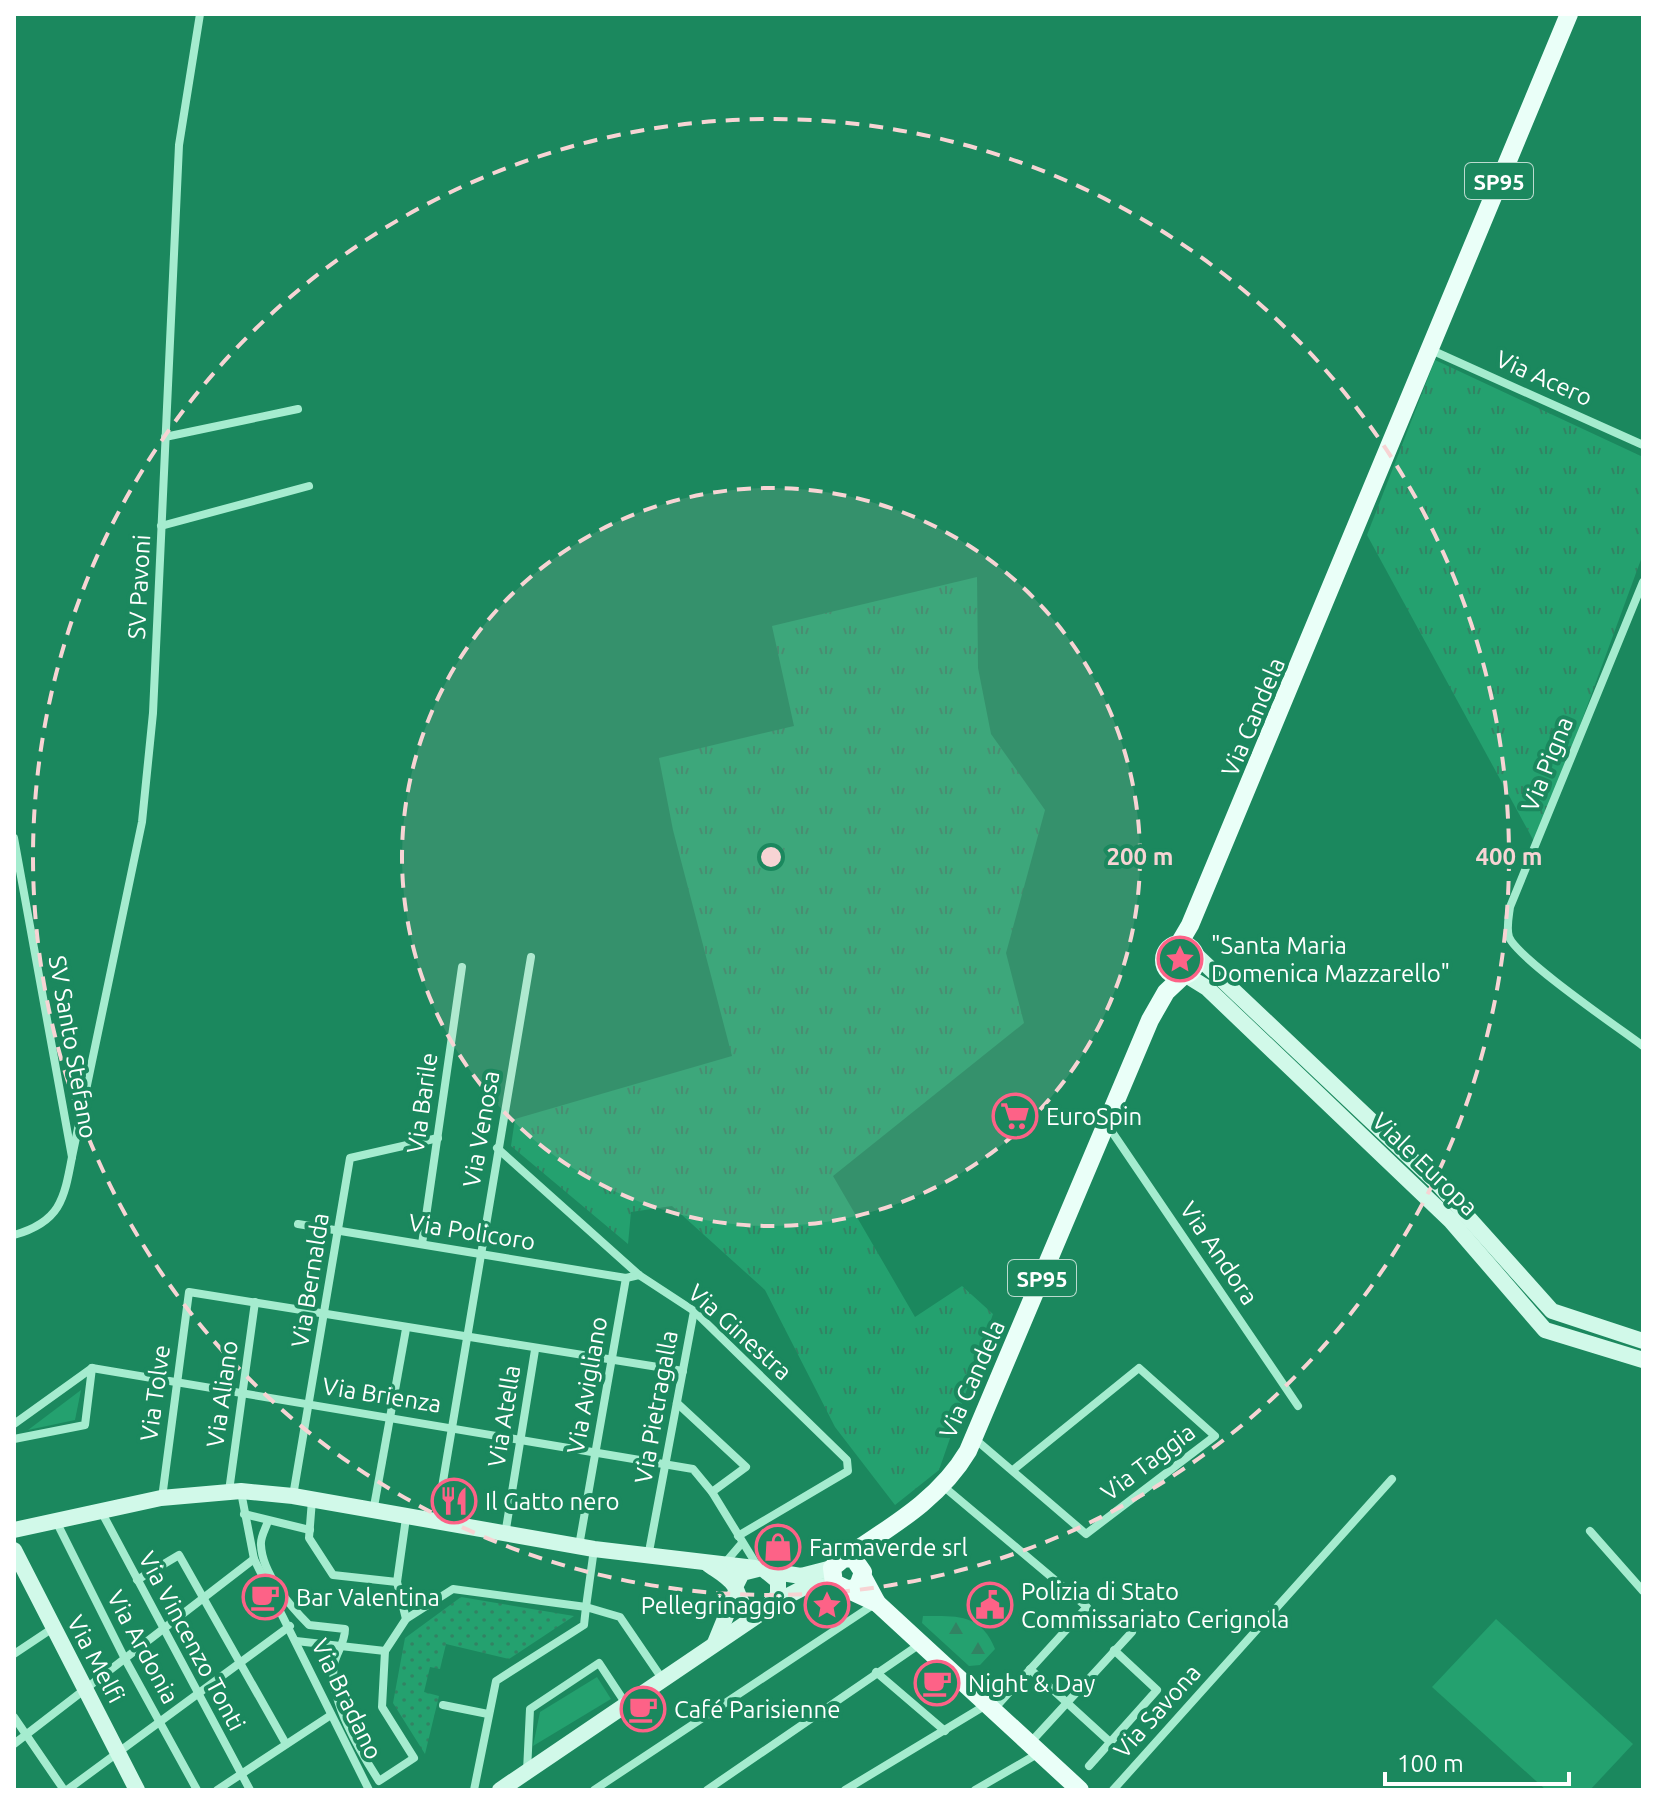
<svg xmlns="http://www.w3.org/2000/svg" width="1657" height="1804" viewBox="0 0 1657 1804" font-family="Ubuntu,sans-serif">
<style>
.grass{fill:url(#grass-tufts)}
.forest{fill:url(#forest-firs)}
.park{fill:url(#park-dots)}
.garden{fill:#24a16f}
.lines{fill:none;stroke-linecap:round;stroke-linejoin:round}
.street{stroke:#a5eccf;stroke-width:8}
.secondary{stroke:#d1f9e9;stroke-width:16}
.primary{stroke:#eafff8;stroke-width:18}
.ring{fill:none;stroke:#f7d4d4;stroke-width:4;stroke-dasharray:14 10}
.labels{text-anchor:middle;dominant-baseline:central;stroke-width:8;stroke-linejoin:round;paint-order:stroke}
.shield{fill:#1b885e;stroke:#bbdbcf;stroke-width:2}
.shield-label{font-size:22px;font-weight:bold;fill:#fff}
.street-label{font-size:24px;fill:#fff;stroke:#1b885e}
.poi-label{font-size:24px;fill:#fff;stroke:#1b885e;text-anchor:start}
.centre{fill:#f7d4d4;stroke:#1b885e;stroke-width:4}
.ring-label{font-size:24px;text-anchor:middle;font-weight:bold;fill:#f7d4d4;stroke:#1b885e;stroke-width:8;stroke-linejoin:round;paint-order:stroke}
</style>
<defs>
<pattern id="grass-tufts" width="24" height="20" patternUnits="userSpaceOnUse" patternTransform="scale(2)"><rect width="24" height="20" fill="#24a16f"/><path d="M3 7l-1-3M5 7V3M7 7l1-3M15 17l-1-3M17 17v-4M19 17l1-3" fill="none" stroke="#328363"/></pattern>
<pattern id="forest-firs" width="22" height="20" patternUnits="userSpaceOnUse" patternTransform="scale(2)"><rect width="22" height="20" fill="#24a16f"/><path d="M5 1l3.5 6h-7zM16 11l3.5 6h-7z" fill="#328363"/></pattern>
<pattern id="park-dots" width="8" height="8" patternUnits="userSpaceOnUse" patternTransform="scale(2)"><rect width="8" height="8" fill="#24a16f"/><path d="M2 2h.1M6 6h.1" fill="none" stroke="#328363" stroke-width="1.8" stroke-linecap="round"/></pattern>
</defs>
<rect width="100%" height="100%" fill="#1b885e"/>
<g class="grass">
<polygon points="1435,360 1643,457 1643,554 1536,845 1367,535"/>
<polygon points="977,577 978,668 991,734 1045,810 1006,953 1024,1023 833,1176 915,1317 962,1286 993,1314 939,1470 895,1505 835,1427 765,1290 672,1206 631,1212 628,1244 511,1146 515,1119 732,1056 673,830 659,758 794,726 772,626"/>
</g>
<path class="forest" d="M923,1616C956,1616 981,1613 995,1649L980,1665L969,1666L922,1623Z"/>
<polygon class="park" points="461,1597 574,1616 509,1659 446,1644 440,1669 430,1667 424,1692 439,1696 425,1754 393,1703 405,1638"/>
<g class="garden">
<polygon points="81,1390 75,1420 28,1430"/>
<polygon points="1496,1619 1633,1744 1590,1790 1546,1790 1432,1687"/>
<polygon points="597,1677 611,1699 533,1746 540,1712"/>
</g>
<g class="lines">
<g class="street">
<polyline points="1429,349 1643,445"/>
<polyline points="165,437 298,409"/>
<polyline points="161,526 309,486"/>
<path d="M1643,582L1510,907C1509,916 1506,928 1509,937C1518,959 1619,1028 1643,1046"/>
<path d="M14,838L72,1157C64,1200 60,1222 14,1235"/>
<polyline points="1106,1123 1298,1406"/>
<polyline points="497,1148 639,1275 694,1311 847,1460 848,1471 738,1536"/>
<polyline points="72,1157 142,822 153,713 179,145 200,14"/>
<polyline points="298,1224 626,1278 639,1275"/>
<polyline points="422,1244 462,967"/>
<polyline points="92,1368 693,1469 712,1492 758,1567"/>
<polyline points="677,1403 746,1467 712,1492"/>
<polyline points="14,1424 92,1368"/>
<polyline points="14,1439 85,1425 92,1368"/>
<polyline points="975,1439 1086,1534 1215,1436 1139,1368 1013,1470"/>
<polyline points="943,1486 1087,1607 994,1709"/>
<polyline points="229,1491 255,1302"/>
<polyline points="241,1492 254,1559 369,1790"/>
<polyline points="293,1496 350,1158 438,1138"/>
<polyline points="162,1498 189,1292 683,1371"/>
<polyline points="312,1500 309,1538 333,1575 397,1582"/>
<polyline points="101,1511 250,1790"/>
<polyline points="373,1512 406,1329"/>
<polyline points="244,1514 310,1530"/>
<polyline points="56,1521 125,1659 197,1790"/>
<path d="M268,1521C266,1528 260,1537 261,1545C262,1573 290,1606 309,1625L345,1629C345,1643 337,1651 334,1664C328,1699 361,1753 379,1781L414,1758L382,1707L385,1651L406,1619L397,1582L406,1518"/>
<polyline points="436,1523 531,957"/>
<polyline points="1590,1531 1643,1591"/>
<polyline points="505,1535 535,1350"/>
<polyline points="579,1546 626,1278"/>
<polyline points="648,1557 694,1311"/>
<polyline points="724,1564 742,1543"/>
<polyline points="137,1580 179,1555 286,1744"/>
<polyline points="406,1619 453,1589 586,1607 594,1549"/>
<polyline points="296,1641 385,1651"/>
<polyline points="14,1654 53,1628"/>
<polyline points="1030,1669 1110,1742"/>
<polyline points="876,1672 945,1731"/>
<polyline points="443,1705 488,1714"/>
<polyline points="14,1717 64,1790"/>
<polyline points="1030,1743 1132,1632"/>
<polyline points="14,1744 254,1559"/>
<polyline points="1089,1766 1157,1690 1114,1650"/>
<polyline points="527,1771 530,1709 599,1663 626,1704"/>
<polyline points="67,1790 290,1626"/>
<polyline points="217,1790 331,1715"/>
<polyline points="474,1790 496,1681 584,1625 586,1607 620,1617 663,1680"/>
<polyline points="594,1790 876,1603"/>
<polyline points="707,1790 920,1644"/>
<polyline points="845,1790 986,1705"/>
<polyline points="975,1790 1039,1753"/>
<polyline points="1113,1790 1392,1479"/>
</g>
<g class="secondary">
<polyline points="1196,955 1439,1185 1552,1311 1643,1341"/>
<polyline points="1186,975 1207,988 1451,1221 1545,1330 1643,1360"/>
<polyline points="14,1530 161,1498 241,1491 293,1496 594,1549 755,1568"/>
<polyline points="14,1550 137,1790"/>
<path d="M708,1564C716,1570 728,1576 734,1585C742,1600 740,1614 764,1611L778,1595V1581L762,1568L742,1573L735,1587"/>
<polyline points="769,1571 801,1576 832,1568"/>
<polyline points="776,1602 803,1588 836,1585"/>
<polyline points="715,1643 735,1594"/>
<polyline points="500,1790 764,1611"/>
</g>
<g class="primary">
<polyline points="1180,942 1190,925 1569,14"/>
<circle cx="1180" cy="960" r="16"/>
<path d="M844,1558C890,1527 939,1500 968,1451L1150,1020L1166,992L1182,977"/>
<polyline points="863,1577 877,1603 1080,1790"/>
<polyline points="848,1590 858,1586 863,1572 854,1559 844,1558 832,1568 834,1583 877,1603"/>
</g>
</g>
<circle cx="771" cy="857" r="369" fill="#f7d4d4" fill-opacity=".12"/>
<g class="ring">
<circle cx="771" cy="857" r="369"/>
<circle cx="771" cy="857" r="738"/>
</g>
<defs>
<g id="sight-ring" transform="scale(2.3)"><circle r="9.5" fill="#1b885e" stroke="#fd6287" stroke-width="1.5"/><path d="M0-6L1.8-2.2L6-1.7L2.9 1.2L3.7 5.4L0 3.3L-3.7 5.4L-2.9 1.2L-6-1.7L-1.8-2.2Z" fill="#fd6287"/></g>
<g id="supermarket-ring" transform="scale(2.3)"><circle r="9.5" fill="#1b885e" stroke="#fd6287" stroke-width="1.5"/><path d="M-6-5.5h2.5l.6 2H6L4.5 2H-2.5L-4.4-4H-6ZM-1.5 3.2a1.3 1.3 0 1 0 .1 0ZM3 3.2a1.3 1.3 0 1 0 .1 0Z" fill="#fd6287"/></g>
<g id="restaurant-ring" transform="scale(2.3)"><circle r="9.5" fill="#1b885e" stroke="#fd6287" stroke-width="1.5"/><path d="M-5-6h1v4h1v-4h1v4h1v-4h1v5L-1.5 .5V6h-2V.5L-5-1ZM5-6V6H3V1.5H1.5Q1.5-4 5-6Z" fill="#fd6287"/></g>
<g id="shop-ring" transform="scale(2.3)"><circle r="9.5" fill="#1b885e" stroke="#fd6287" stroke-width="1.5"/><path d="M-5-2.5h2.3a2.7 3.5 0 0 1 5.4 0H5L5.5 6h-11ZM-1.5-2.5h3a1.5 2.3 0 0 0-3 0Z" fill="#fd6287"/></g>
<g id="cafe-ring" transform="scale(2.3)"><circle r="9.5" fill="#1b885e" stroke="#fd6287" stroke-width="1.5"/><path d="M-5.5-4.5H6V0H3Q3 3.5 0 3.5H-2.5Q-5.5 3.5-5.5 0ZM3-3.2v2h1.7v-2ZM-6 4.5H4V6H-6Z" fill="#fd6287"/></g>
<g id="civic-ring" transform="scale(2.3)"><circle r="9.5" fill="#1b885e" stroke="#fd6287" stroke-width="1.5"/><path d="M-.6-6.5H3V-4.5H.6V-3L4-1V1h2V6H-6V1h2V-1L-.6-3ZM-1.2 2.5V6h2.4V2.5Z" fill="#fd6287"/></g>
</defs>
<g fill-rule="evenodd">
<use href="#sight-ring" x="1180" y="959"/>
<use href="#supermarket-ring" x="1015" y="1116"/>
<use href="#restaurant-ring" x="454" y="1501"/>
<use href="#shop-ring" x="778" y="1547"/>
<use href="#cafe-ring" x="265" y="1597"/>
<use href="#sight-ring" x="827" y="1605"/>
<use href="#civic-ring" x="990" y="1605"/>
<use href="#cafe-ring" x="937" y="1683"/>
<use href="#cafe-ring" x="643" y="1709"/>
</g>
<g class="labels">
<g class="shield">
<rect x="1465" y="163" width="68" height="36" rx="6"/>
<rect x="1008" y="1260" width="68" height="36" rx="6"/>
</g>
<g class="shield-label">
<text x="1499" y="181">SP95</text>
<text x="1042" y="1278">SP95</text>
</g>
<g class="street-label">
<text transform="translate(1544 378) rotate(24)">Via Acero</text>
<text transform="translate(139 587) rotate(-87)">SV Pavoni</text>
<text transform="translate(1253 717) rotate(-67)">Via Candela</text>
<text transform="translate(1547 764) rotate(-68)">Via Pigna</text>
<text transform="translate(73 1047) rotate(80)">SV Santo Stefano</text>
<text transform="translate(422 1103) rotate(-82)">Via Barile</text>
<text transform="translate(481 1129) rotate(-80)">Via Venosa</text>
<text transform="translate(1425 1164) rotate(44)">Viale Europa</text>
<text transform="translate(472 1232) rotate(9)">Via Policoro</text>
<text transform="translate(1219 1253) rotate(56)">Via Andora</text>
<text transform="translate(310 1280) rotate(-81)">Via Bernalda</text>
<text transform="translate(740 1332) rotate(42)">Via Ginestra</text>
<text transform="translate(972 1379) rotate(-66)">Via Candela</text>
<text transform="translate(587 1385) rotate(-80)">Via Avigliano</text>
<text transform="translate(155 1393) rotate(-82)">Via Tolve</text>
<text transform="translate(222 1394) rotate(-82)">Via Aliano</text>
<text transform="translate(382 1395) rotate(9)">Via Brienza</text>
<text transform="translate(656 1407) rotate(-80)">Via Pietragalla</text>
<text transform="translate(504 1416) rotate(-81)">Via Atella</text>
<text transform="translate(1148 1462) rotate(-37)">Via Taggia</text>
<text transform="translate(192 1641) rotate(62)">Via Vincenzo Tonti</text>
<text transform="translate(143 1647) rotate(62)">Via Ardonia</text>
<text transform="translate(96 1659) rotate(62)">Via Melfi</text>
<text transform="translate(347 1699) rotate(64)">Via Bradano</text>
<text transform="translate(1157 1711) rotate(-48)">Via Savona</text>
</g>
<g class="poi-label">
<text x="1211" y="945">"Santa Maria<tspan x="1211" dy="28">Domenica Mazzarello"</tspan></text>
<text x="1046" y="1116">EuroSpin</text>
<text x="485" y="1501">Il Gatto nero</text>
<text x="809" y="1547">Farmaverde srl</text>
<text x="1021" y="1591">Polizia di Stato<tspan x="1021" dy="28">Commissariato Cerignola</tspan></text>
<text x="296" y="1597">Bar Valentina</text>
<text x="796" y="1605" text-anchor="end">Pellegrinaggio</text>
<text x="968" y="1683">Night &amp; Day</text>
<text x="674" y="1709">Café Parisienne</text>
</g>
</g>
<circle cx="771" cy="857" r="12" class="centre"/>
<g class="ring-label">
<text x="1140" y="865">200 m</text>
<text x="1509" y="865">400 m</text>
</g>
<rect width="1657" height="1804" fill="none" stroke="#ffffff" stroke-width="32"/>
<path d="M1385 1772v12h184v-12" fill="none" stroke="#ffffff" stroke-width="4"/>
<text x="1397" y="1772" font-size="24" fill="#ffffff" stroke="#1b885e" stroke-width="6" paint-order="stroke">100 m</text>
</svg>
